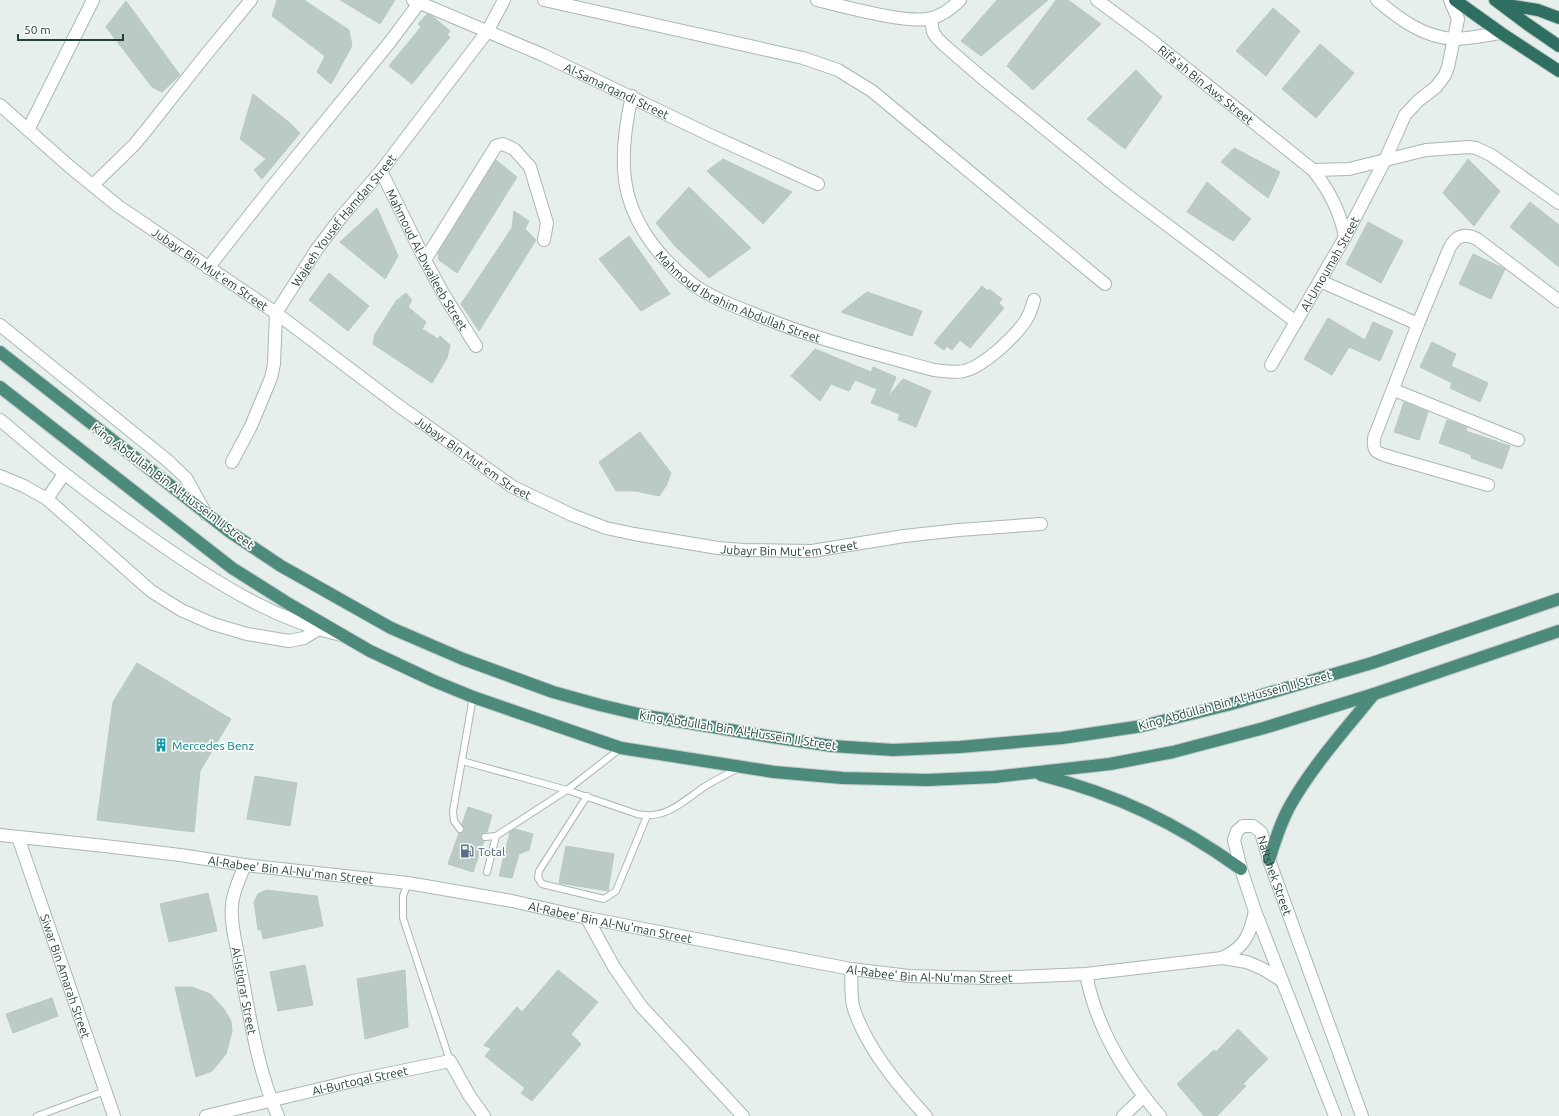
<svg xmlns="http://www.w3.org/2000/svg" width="1559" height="1116" viewBox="0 0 1559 1116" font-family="Ubuntu,sans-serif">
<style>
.building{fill:#bbcac4;stroke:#b8c9c2}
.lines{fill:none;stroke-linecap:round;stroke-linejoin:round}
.service-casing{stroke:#a8b8b2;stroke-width:8}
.minor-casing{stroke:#a8b8b2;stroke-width:14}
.tertiary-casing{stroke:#a8b8b2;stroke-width:14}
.secondary-casing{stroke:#a4bbb3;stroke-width:14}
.trunk-casing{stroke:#c2cac8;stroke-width:14}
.motorway-casing{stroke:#c2cac8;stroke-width:14}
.service{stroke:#fff;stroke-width:6}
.minor{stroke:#fff;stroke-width:12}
.tertiary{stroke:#fff;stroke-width:12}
.secondary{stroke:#fff;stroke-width:12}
.trunk{stroke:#4c8a7c;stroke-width:12}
.motorway{stroke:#2f6f62;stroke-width:12}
.labels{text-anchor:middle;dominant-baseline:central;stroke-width:3.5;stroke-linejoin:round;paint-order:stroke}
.street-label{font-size:12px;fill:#24423a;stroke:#f7fbf9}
.culture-label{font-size:12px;fill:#0d838f;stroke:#f7fbf9;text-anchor:start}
.service-label{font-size:12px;fill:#4e5e75;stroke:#f7fbf9;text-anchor:start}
</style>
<rect width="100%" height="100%" fill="#e6efeb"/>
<g class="building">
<polygon points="277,0 304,0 349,30 352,46 331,84 317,72 325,56 272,16"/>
<polygon points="340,0 395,0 380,24"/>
<polygon points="997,0 1048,0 981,56 961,41"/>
<polygon points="1056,0 1068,0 1101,24 1033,90 1007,66"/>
<polygon points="126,1 180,75 162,92 152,87 106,27"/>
<polygon points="1273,8 1300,31 1266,76 1236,51"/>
<polygon points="427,14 432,16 450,31 447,35 450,37 412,84 389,66 421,27 418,24"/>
<polygon points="1320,44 1354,73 1316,118 1282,89"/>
<polygon points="1136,70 1162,97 1125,149 1087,119"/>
<polygon points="253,94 290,123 300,133 262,179 254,170 266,159 240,139"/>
<polygon points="1234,148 1280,172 1268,198 1221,162"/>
<polygon points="723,159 792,192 763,224 707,171"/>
<polygon points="1468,159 1500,191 1474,226 1443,193"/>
<polygon points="496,160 517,177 457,273 439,260 438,253"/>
<polygon points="1207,182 1251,219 1233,241 1187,212"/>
<polygon points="689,187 751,248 709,278 675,246 656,223"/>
<polygon points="1530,202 1559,225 1559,267 1510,227"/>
<polygon points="377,208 398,256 385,279 340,242"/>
<polygon points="514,211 529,221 525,229 536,240 479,331 461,304 512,228"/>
<polygon points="1368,222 1403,241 1381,283 1346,264"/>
<polygon points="629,236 670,294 641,311 599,259"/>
<polygon points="1473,254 1505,269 1491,299 1459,284"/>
<polygon points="329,273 369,306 348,331 309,300"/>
<polygon points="982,286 988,291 989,289 1002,299 999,303 1004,308 970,348 960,340 952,350 947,346 944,350 934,343"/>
<polygon points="867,292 922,311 912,336 841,312"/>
<polygon points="406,293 412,300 408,307 426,322 422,329 438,339 440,336 450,345 447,358 432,383 373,344 375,334 396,301"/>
<polygon points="1328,318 1365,340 1373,322 1393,331 1380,361 1349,347 1332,375 1304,359"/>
<polygon points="1432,342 1456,354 1451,366 1488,383 1480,402 1450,388 1452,383 1420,367"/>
<polygon points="815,349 871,372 873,367 896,377 888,397 903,379 931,391 916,427 898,420 900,414 871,403 877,389 855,380 849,391 831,384 820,401 791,376"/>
<polygon points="1404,402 1428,412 1419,440 1394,432"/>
<polygon points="1447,420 1467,427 1466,431 1510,446 1502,469 1471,458 1472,455 1439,443"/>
<polygon points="640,432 671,473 666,486 659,496 636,491 616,491 599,462"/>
<polygon points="137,663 231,719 200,771 194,832 97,820 113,702"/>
<polygon points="255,776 297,783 290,826 247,819"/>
<polygon points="468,807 492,815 487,832 483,833 481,835 481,839 484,841 473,872 448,864 459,833 462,833 464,830 462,824"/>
<polygon points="515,829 533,834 529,850 519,854 512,878 499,876 510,832"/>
<polygon points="566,846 614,854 608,891 559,883"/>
<polygon points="266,890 317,896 323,926 263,939 261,929 258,930 254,902 258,894"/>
<polygon points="208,893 217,931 169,942 160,904"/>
<polygon points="305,965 313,1005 278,1011 270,972"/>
<polygon points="405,970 408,1027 365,1039 357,979"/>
<polygon points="558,970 598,1002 571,1034 581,1044 532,1101 521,1093 525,1088 485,1056 491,1049 484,1045 517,1007 522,1012"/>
<polygon points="175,987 192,987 210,994 224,1009 231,1021 232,1031 226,1054 212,1071 196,1077"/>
<polygon points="52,998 58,1016 13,1033 6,1014"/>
<polygon points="1238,1029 1268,1059 1243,1084 1246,1086 1217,1116 1204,1116 1177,1084 1214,1050 1216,1052"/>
</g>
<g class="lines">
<g class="service-casing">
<g id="service">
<path d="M462,761L567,790L637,814C666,820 682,802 704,787C715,780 727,774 739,768"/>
<polyline points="587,796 539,871 538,878 542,884 604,899 616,891 647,816"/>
<polyline points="460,829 454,821 453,811 473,697"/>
<polyline points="485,837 496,836 567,790 621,748"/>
<polyline points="487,872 496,836"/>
<polyline points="408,883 403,896 403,918 450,1061"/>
<polyline points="37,1116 105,1091"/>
</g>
</g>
<g class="minor-casing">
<g id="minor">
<path id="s1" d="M413,0L543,55L712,136L818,184"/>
<polyline points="544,0 803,58 838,70 872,91 1105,284"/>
<path d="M817,0C842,6 910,25 932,18C943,15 952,8 960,0"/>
<path id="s2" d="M1097,0L1151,40L1313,170C1330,191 1340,211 1345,237"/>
<path d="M1377,0C1399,19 1423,37 1454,39C1469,39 1486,35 1501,33"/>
<polyline points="931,19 933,32 937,38 944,45 981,77 1118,188 1296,322"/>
<path id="s3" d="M632,96C625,126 620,165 628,195C637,230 663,261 690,282C708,296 731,305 752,313C811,338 872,353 934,370C944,371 954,373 964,371C984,366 1015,337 1026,320C1030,314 1032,307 1034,300"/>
<path id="s4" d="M0,105L70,167L118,206L276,313L399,406L513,487L572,515L606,528L634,534L718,548L744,550L812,551L904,536L959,530L1041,524"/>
<polyline points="28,130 93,0"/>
<polyline points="1313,170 1349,169 1426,150 1469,147 1476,148 1491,155 1559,203"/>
<path id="s5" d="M381,171L425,260L444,295L476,346"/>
<polyline points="93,185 134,145 148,128 204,57 251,0"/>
<polyline points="425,260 496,146 503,144 514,149 530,167 547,223 544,240"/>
<polyline points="208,268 271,188 390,42 419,3"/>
<polyline points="1320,281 1418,324"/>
<path id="s6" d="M1271,365L1345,237L1385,160L1405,115L1418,101L1436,87L1445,75L1448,67L1458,19L1450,0"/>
<polyline points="1394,390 1518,440"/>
<path id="s7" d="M232,462L251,426L271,378L274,364L276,313L317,249L342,216L381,171L467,58L487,32L504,0"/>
<polyline points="0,476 24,486 47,499 151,591 181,610 213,624 247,634 289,641 304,638 317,630"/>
<path d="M1488,485L1387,456C1375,452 1373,451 1374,438L1418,324L1450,247C1457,235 1465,233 1477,239L1559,301"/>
<path id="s8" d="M18,837L114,1116"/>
<path id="s9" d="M245,865C240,878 233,891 232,905C230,925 237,946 240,966C250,1016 257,1069 278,1116"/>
<polyline points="587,918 614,967 641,1006 743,1116"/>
<path d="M851,969C852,981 850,999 854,1009C866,1047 899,1087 926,1116"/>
<path d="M1086,974C1096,1027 1125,1075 1160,1116"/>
<path id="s10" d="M206,1116L353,1081L450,1061L469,1095L484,1116"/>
<polyline points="1123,1116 1143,1097"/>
</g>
</g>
<g class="tertiary-casing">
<g id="tertiary">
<path id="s11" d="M0,835L105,846L180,855L245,865L408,883L512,901L587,918L851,969L909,976L991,978L1086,974L1222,958L1247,962L1263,969L1281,980"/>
<path d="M1222,958C1245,947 1250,935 1255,911"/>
</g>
</g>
<g class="secondary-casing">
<g id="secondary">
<polyline points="0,325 168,461 186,478 206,514"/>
<path d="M0,420C22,438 43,457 65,474C98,500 131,524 166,548C220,585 276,620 341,635"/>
<polyline points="47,499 64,474"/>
<path id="s12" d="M1335,1116L1255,911L1241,869L1234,840L1237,831L1243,826H1253L1261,832L1269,860L1362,1116"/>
</g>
</g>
<g class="trunk-casing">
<g id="trunk">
<polyline points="0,352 230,532 281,566 391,628 463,659 553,692 600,705 647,716 772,737 832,746 893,750 960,747 1062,738 1142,726 1231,704 1372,663 1559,599"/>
<polyline points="0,387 232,568 289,604 370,651 434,681 473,697 621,748 774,772 843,778 927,780 994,777 1110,764 1173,752 1264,728 1374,694 1559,631"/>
<path d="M1041,775C1118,795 1175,822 1241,869"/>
<path d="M1269,860C1275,841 1281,821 1291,804C1314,764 1345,730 1374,694"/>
</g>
</g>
<g class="motorway-casing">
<g id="motorway">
<polyline points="1455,0 1501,33 1559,71"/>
<polyline points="1495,0 1527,24 1559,46"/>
<polyline points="1501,4 1538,10 1559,18"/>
</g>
</g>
<use href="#service" class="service"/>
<use href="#minor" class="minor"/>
<use href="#tertiary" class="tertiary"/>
<use href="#secondary" class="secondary"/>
<use href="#trunk" class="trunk"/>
<use href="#motorway" class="motorway"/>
</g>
<defs>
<g id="building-bare" transform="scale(1.08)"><path d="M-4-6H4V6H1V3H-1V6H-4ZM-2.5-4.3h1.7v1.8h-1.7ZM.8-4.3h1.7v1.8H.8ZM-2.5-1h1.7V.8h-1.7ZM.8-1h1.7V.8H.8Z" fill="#0f9aa8" stroke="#f7fbf9" stroke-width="2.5" paint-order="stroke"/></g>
<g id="fuel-bare" transform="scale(1.08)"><path d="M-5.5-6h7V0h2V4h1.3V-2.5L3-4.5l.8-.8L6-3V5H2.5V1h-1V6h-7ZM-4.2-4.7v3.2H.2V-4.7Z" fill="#5c6f8a" stroke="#f7fbf9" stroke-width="2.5" paint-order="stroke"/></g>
</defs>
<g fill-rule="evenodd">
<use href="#building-bare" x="161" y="745"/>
<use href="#fuel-bare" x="467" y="851"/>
</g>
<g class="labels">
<g class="street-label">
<text stroke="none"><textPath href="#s2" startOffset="138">Rifa'ah Bin Aws Street</textPath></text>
<text stroke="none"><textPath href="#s1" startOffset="223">Al-Samarqandi Street</textPath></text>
<text stroke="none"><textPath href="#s7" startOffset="273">Wajeeh Yousef Hamdan Street</textPath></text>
<text stroke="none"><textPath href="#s5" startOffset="100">Mahmoud Al-Dwaileeb Street</textPath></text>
<text stroke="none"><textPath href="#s6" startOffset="117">Al-Umoumah Street</textPath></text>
<text stroke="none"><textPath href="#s4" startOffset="267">Jubayr Bin Mut'em Street</textPath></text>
<text stroke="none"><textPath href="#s3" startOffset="258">Mahmoud Ibrahim Abdullah Street</textPath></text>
<text stroke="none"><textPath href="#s4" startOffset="591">Jubayr Bin Mut'em Street</textPath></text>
<text transform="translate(173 486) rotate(37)">King Abdullah Bin Al-Hussein II Street</text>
<text stroke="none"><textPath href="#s4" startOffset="927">Jubayr Bin Mut'em Street</textPath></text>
<text transform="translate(1235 700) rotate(-15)">King Abdullah Bin Al-Hussein II Street</text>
<text transform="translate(738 730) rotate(9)">King Abdullah Bin Al-Hussein II Street</text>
<text stroke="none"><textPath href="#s11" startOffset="293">Al-Rabee' Bin Al-Nu'man Street</textPath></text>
<text stroke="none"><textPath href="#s12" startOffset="377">Naltshek Street</textPath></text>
<text stroke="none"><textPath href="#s11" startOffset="617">Al-Rabee' Bin Al-Nu'man Street</textPath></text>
<text stroke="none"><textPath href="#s11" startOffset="941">Al-Rabee' Bin Al-Nu'man Street</textPath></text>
<text stroke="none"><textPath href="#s8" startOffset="147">Siwar Bin Amarah Street</textPath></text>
<text stroke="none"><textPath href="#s9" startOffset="129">Al-Istiqrar Street</textPath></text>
<text stroke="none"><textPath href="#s10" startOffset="158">Al-Burtoqal Street</textPath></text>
</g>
<g class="culture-label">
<text x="172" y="745">Mercedes Benz</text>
</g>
<g class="service-label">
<text x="478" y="851">Total</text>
</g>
</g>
<path d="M18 34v6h105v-6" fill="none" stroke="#24423a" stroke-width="2"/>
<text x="24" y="34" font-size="12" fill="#24423a" stroke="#f7fbf9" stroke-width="3" paint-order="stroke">50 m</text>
</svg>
